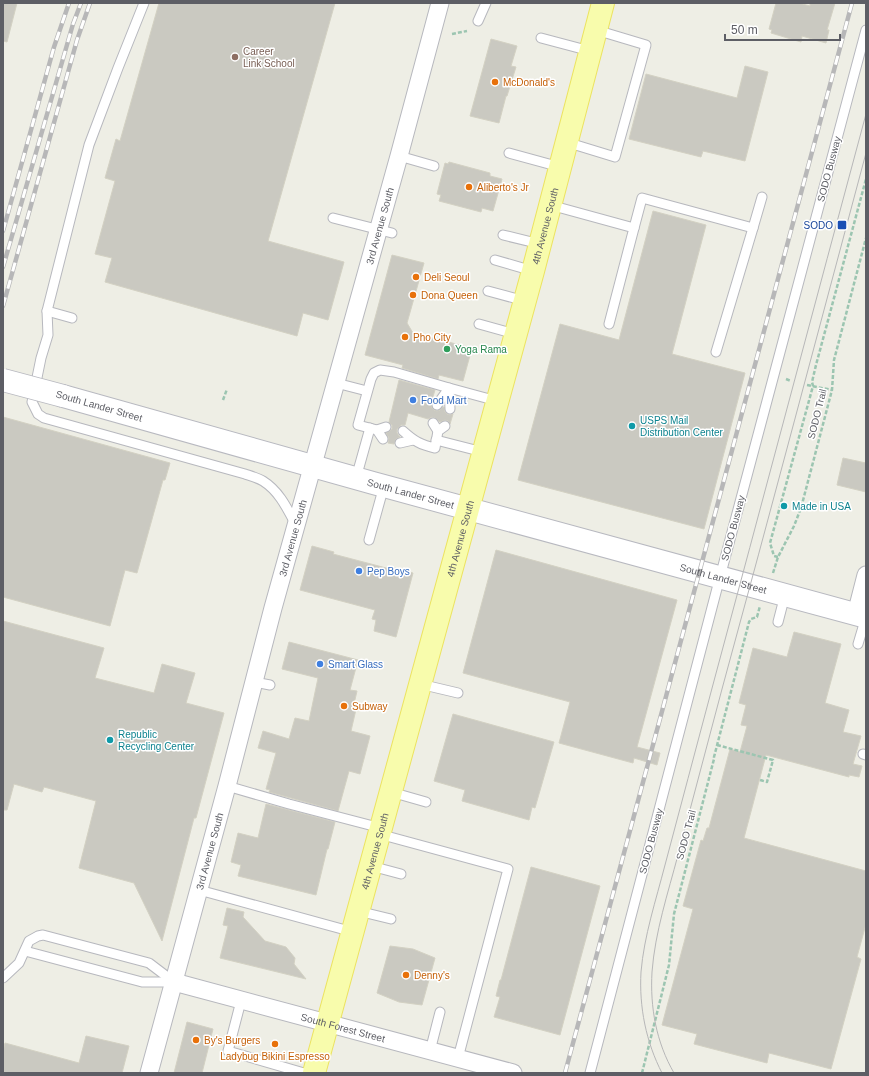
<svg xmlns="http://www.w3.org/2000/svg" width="869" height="1076" viewBox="0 0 869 1076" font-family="Helvetica,sans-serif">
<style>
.building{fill:#cac9c1;stroke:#d3d1c3}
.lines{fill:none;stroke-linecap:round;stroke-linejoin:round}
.lane-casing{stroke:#b7b8be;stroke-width:11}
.street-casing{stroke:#b7b8be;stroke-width:19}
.secondary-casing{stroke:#b8b9c0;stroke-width:24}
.primary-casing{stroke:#ece360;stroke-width:24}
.path{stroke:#9cc5b1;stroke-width:2.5;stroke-dasharray:4 2;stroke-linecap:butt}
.lane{stroke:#fff;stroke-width:9}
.street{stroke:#fff;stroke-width:17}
.secondary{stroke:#fff;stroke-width:22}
.primary{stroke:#f8fcac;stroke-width:22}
.tram{stroke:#b7b7b8;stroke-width:1}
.rail-casing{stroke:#b7b7b8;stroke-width:4.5}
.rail{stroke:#fff;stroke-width:3;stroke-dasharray:9;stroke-linecap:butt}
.secondary-bridge-casing{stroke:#b8b9c0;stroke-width:24;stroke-linecap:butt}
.secondary-bridge{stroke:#fff;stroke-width:22}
.education-dot{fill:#8d6e63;stroke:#fff;stroke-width:1.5}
.food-dot{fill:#e8710a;stroke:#fff;stroke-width:1.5}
.transit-dot{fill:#1a4fb4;stroke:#fff;stroke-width:1.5}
.leisure-dot{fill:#2e9e5b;stroke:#fff;stroke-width:1.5}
.shop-dot{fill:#3f7fe0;stroke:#fff;stroke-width:1.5}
.culture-dot{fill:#0f9aa8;stroke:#fff;stroke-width:1.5}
.labels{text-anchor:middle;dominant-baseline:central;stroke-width:3;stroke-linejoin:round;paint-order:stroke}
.education-label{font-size:10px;fill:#785e54;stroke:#fff;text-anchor:start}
.food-label{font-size:10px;fill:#c56008;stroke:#fff;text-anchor:start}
.street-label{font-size:10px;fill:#5d5e65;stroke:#fff}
.transit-label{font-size:10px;fill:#164399;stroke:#fff;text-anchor:end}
.leisure-label{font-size:10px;fill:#27864d;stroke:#fff;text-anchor:start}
.shop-label{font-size:10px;fill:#366cbe;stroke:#fff;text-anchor:start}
.culture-label{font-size:10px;fill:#0d838f;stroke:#fff;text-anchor:start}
</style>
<rect width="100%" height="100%" fill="#eeeee5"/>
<g class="building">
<polygon points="3,3 17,3 7,42 3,41"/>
<polygon points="159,3 335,3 268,241 344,262 328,320 303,313 297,336 105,282 112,258 95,254 115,181 105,178 116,139 120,141"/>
<polygon points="776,3 799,3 810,6 810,3 835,3 827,30 829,30 826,43 802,36 801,42 771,33 772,30 769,29"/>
<polygon points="491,39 517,46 511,66 516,67 507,96 506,96 499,123 470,116"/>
<polygon points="745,66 768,72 745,161 703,151 701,157 629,139 646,74 737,98"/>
<polygon points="449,162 490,173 490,176 502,179 493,211 482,208 481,212 439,201 441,195 437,194 445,163 448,164"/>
<polygon points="653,211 706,225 672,354 745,373 704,529 518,480 560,324 619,340"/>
<polygon points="392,255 424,263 407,323 413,333 472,348 463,381 439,375 438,379 402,368 403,365 365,355"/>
<polygon points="399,380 435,390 431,403 432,408 434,410 437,411 440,410 443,407 444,407 445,412 447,414 450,415 453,414 450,424 448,421 445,420 440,422 435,418 432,417 428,419 408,413 405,425 401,425 397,429 397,433 400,437 396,439 394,444 388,443 389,438 386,433 390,431 392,429 392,425 389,422"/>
<polygon points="3,417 170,463 165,480 163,480 137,573 125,570 110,626 3,597"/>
<polygon points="843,458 866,463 866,492 837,485"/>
<polygon points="312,546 334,552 333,554 390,569 391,567 413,573 396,637 374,631 376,620 372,619 375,610 300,590"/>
<polygon points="496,550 677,600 637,747 660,753 657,765 634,758 633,763 559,743 570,702 463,673"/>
<polygon points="3,621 104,648 95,678 154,693 162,664 195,673 186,703 224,713 196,818 194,818 162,941 134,883 79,868 96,801 44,787 42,792 14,784 7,810 3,810"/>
<polygon points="794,632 841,644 825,703 849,710 843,732 861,736 853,764 862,766 859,777 849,775 849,777 766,755 744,838 866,871 866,924 857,957 861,959 831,1069 769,1053 767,1063 694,1044 697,1034 662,1025 693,909 683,906 701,840 703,841 707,828 709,828 730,749 740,752 747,726 741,725 746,705 739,703 753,648 787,657"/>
<polygon points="289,642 358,660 350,690 357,691 354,704 357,705 351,731 370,736 360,774 349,771 338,811 269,792 270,790 266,789 276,753 258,748 263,731 289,739 295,718 309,721 318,678 282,669"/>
<polygon points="453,714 554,742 535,808 532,807 529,820 462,801 465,790 434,781"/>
<polygon points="266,804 335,822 328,849 327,849 316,895 238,876 241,865 231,862 238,833 258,838"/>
<polygon points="531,867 600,886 560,1035 494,1017 500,997 496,996 500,980 501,980"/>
<polygon points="227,908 244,912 243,917 265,941 286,947 295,958 294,964 306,979 220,958 228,926 223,925"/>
<polygon points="390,946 413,949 435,958 422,1005 399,1002 377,993"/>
<polygon points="187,1022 213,1029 202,1073 174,1073"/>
<polygon points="86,1036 129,1046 122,1073 3,1073 3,1051 5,1043 79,1063"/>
</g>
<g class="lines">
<g class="lane-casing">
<g id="lane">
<path d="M144,3L118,68L89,145L47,311L48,335L41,358L32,402L38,414L44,418L245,474C251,476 258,478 263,481C279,491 287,508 296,525"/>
<polyline points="478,21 486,3"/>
<polyline points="541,38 590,51"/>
<polyline points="566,142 615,157 646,45 596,30"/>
<polyline points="509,153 560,167"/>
<polyline points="399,156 434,166"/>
<polyline points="550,205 634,228 609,324"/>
<polyline points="333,218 392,233"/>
<polyline points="634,228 642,198 753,228 762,197"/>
<polyline points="503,235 540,244"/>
<polyline points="495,260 533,271"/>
<polyline points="488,291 525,301"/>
<polyline points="47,311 72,318"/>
<polyline points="479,324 515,334"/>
<polyline points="716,352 753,228"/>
<polyline points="336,383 367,391"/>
<polyline points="437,405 449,388 497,401"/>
<polyline points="433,423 438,431"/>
<polyline points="377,430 358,425 371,379 374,373 380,370 394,372 449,388 450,409"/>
<path d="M403,431C414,441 421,445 435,448L438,431L445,426"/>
<polyline points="383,439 377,430 386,427"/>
<polyline points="436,440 483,452"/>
<polyline points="400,443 413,440"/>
<polyline points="356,478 370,428"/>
<polyline points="369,540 384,486"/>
<polyline points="778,622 785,595"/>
<polyline points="858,644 866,617"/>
<polyline points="254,682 270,685"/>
<polyline points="420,684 458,693"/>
<polyline points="863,754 866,755"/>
<polyline points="227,786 289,804 381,828"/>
<polyline points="391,792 426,802"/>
<polyline points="379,834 508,869 458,1058"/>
<polyline points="371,866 401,874"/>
<polyline points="199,890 353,932"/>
<polyline points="358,911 391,919"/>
<polyline points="25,951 142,982 174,982"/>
<polyline points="3,978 19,963 29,941 38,936 43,935 149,963 174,982"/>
<polyline points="241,1001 228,1051 304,1073"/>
<polyline points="430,1051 440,1012"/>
<polyline points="590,1073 720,577 866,30"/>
</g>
</g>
<g class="street-casing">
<g id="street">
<polyline points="856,614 866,575"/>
<path id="s1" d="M174,982L513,1073"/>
<path id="s2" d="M149,1073L227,786L273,608L399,156L440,3"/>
</g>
</g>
<g class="secondary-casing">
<g id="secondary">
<path id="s3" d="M63,396L373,483L866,617"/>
</g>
</g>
<g class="primary-casing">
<g id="primary">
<path id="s4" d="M314,1073L533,271L603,3"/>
</g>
</g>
<g class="path">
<polyline points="452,34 467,31"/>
<polyline points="786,379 791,381"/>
<polyline points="807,385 832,390"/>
<polyline points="223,400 227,389"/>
<polyline points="778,557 774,556 770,543 813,386 812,382 816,365 866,179"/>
<polyline points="773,573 778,557 794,526 801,508 832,390 834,360 866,238"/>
<polyline points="717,745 773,760 767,782 760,780"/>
<polyline points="642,1073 669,965 674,914 714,759 714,757 749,622 751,619 757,617 760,606"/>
</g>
<use href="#lane" class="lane"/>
<use href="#street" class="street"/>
<use href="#secondary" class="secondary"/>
<use href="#primary" class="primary"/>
<g class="tram">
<path d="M662,1073C646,1042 639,1007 641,972C644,936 656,900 665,865C680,807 696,750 711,692C763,499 814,307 866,114"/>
<path d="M674,1073C656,1042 650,1007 652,972C655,932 668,893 678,855C693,800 707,744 722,689C771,510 818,332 866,153"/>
</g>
<g class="rail-casing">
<g id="rail">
<polyline points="3,231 54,47 69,3"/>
<polyline points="3,267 73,24 81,3"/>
<polyline points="3,306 77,40 90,3"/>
<polyline points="565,1073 852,3"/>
</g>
</g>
<use href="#rail" class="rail"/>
<g class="secondary-bridge-casing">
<polyline id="secondary-bridge" points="3,380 63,396"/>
</g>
<use href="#secondary-bridge" class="secondary-bridge"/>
</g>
<circle class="education-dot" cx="235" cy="57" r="4"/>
<g class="food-dot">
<circle cx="495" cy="82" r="4"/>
<circle cx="469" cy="187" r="4"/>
<circle cx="416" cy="277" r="4"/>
<circle cx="413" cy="295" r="4"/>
<circle cx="405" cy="337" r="4"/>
<circle cx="344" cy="706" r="4"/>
<circle cx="406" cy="975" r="4"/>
<circle cx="196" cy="1040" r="4"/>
<circle cx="275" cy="1044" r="4"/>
</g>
<rect class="transit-dot" x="837" y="220" width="10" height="10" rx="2"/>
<circle class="leisure-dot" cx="447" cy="349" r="4"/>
<g class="shop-dot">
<circle cx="413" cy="400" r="4"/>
<circle cx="359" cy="571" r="4"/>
<circle cx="320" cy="664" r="4"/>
</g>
<g class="culture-dot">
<circle cx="632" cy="426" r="4"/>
<circle cx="784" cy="506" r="4"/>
<circle cx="110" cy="740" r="4"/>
</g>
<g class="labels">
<g class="education-label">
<text x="243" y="51">Career<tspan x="243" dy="12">Link School</tspan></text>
</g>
<g class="food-label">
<text x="503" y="82">McDonald's</text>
<text x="477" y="187">Aliberto's Jr</text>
<text x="424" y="277">Deli Seoul</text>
<text x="421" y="295">Dona Queen</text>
<text x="413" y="337">Pho City</text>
<text x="352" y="706">Subway</text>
<text x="414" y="975">Denny's</text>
<text x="204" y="1040">By's Burgers</text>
<text x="275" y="1056" text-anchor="middle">Ladybug Bikini Espresso</text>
</g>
<g class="street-label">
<text transform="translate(829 169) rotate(-75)">SODO Busway</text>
<text stroke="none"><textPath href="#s2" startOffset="878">3rd Avenue South</textPath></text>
<text stroke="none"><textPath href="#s4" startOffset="878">4th Avenue South</textPath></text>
<text transform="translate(99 406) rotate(16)">South Lander Street</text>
<text transform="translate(817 414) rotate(-76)">SODO Trail</text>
<text stroke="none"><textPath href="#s3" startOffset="361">South Lander Street</textPath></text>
<text transform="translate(733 528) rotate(-75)">SODO Busway</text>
<text stroke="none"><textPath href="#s2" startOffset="554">3rd Avenue South</textPath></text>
<text stroke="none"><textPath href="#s4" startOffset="554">4th Avenue South</textPath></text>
<text stroke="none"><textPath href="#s3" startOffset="685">South Lander Street</textPath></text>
<text transform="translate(686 835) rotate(-75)">SODO Trail</text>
<text transform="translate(651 841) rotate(-75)">SODO Busway</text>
<text stroke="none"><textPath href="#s2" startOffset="230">3rd Avenue South</textPath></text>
<text stroke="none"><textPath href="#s4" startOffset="230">4th Avenue South</textPath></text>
<text stroke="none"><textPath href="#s1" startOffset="175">South Forest Street</textPath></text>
</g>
<g class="transit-label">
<text x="833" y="225">SODO</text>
</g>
<g class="leisure-label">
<text x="455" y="349">Yoga Rama</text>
</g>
<g class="shop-label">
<text x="421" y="400">Food Mart</text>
<text x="367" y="571">Pep Boys</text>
<text x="328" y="664">Smart Glass</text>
</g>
<g class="culture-label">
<text x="640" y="420">USPS Mail<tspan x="640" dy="12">Distribution Center</tspan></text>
<text x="792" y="506">Made in USA</text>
<text x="118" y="734">Republic<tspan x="118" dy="12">Recycling Center</tspan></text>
</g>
</g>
<rect width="869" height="1076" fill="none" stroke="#5d5e65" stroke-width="8"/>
<path d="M725 34v6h115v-6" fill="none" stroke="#5d5e65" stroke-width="2"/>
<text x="731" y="34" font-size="12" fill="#5d5e65" stroke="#ffffff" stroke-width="3" paint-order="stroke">50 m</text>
</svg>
